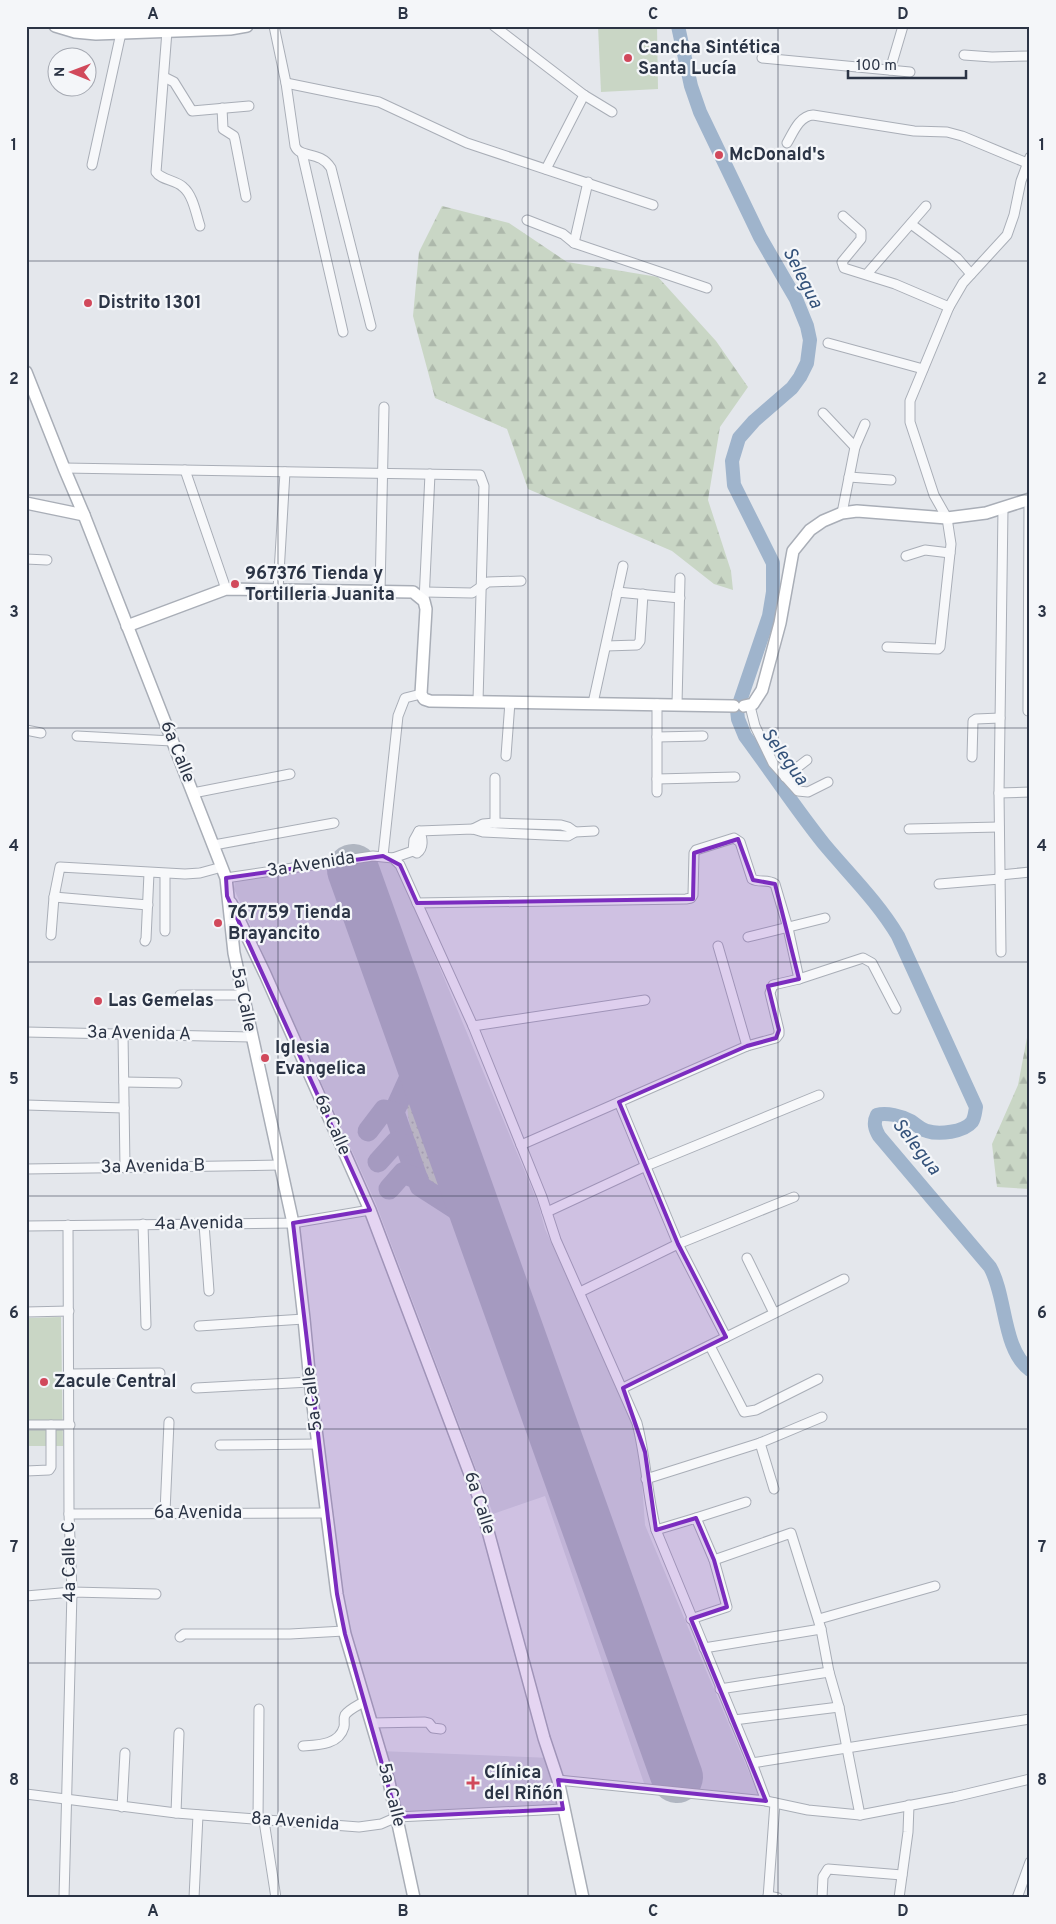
<svg xmlns="http://www.w3.org/2000/svg" width="1056" height="1924" viewBox="0 0 1056 1924" font-family="Overpass,sans-serif">
<style>
.built{fill:#d2d6de}
.grass{fill:url(#grass-dots)}
.forest{fill:url(#forest-firs)}
.park{fill:#c9d6c5}
.lines{fill:none;stroke-linecap:round;stroke-linejoin:round}
.river{stroke:#9fb4cc;stroke-width:14}
.taxiway{stroke:#b0b6c1;stroke-width:21}
.runway{stroke:#b0b6c1;stroke-width:52}
.street-casing{stroke:#a9aeb7;stroke-width:11}
.secondary-casing{stroke:#a9aeb7;stroke-width:14}
.street{stroke:#f7f8fa;stroke-width:9}
.secondary{stroke:#fff;stroke-width:11}
.marked{fill:#7b2cbf;fill-opacity:0.2;stroke:#7b2cbf;stroke-width:4;stroke-linejoin:round}
.grid{fill:none;stroke:#2b3445;stroke-width:1;stroke-opacity:0.55}
.poi-dot{fill:#d1495b;stroke:#f4f6f9;stroke-width:2}
.labels{text-anchor:middle;dominant-baseline:central;stroke-width:4.5;stroke-linejoin:round;paint-order:stroke}
.poi-label{font-size:18px;font-weight:bold;fill:#2b3445;stroke:#f4f6f9;text-anchor:start}
.street-label{font-size:18px;fill:#2b3445;stroke:#f4f6f9}
.water-label{font-size:19px;font-style:italic;fill:#34527a;stroke:#f4f6f9}
.neatline{fill:none;stroke:#2b3445;stroke-width:2}
.grid-label{font-size:16px;text-anchor:middle;font-weight:bold;fill:#2b3445}
</style>
<defs>
<pattern id="grass-dots" width="8" height="8" patternUnits="userSpaceOnUse" patternTransform="scale(1.25)"><rect width="8" height="8" fill="#c9d6c5"/><path d="M2 2h.1M6 6h.1" fill="none" stroke="#adb8ab" stroke-width="1.8" stroke-linecap="round"/></pattern>
<pattern id="forest-firs" width="22" height="20" patternUnits="userSpaceOnUse" patternTransform="scale(1.25)"><rect width="22" height="20" fill="#c9d6c5"/><path d="M5 1l3.5 6h-7zM16 11l3.5 6h-7z" fill="#adb8ab"/></pattern>
</defs>
<rect width="100%" height="100%" fill="#e4e7ec"/>
<g class="built">
<polygon points="384,858 396,863 538,1203 545,1229 632,1420 641,1469 645,1525 759,1796 645,1786 545,1496 493,1514 376,1204 234,889 235,880"/>
<polygon points="380,1751 551,1758 563,1809 397,1817"/>
</g>
<path class="grass" d="M418,1087L421,1088L457,1194C448,1199 436,1193 430,1185C422,1174 403,1111 408,1099C410,1095 415,1090 418,1087Z"/>
<g class="forest">
<polygon points="442,206 509,223 567,262 658,277 716,341 748,387 720,427 708,500 731,571 733,590 714,584 672,551 528,489 507,429 435,398 413,316 419,252"/>
<polygon points="1030,1022 1030,1189 997,1187 992,1144 1018,1085"/>
</g>
<g class="park">
<polygon points="598,26 657,26 658,89 601,92"/>
<polygon points="61,1317 63,1446 26,1446 26,1318"/>
</g>
<g class="lines">
<path class="river" d="M678,26L691,86L700,112L760,237L796,299L807,326L810,340L807,363L800,377L792,388L754,421L739,438L732,461L734,485L773,563V592L769,616L737,710L738,719L745,736C771,771 796,809 824,844C849,874 878,902 898,936L976,1107C975,1112 975,1117 972,1122C964,1132 939,1135 927,1131C920,1129 917,1125 911,1121C902,1116 886,1112 877,1115C873,1123 875,1129 879,1136L990,1267C1007,1297 1002,1349 1030,1370"/>
<g class="taxiway">
<polyline points="419,1057 394,1112 420,1186 479,1224"/>
<polyline points="368,1131 384,1110 394,1112"/>
<polyline points="378,1162 396,1142 406,1145"/>
<polyline points="389,1189 403,1173 418,1179"/>
</g>
<polyline class="runway" points="353,870 677,1777"/>
<g class="street-casing">
<g id="street">
<path d="M274,26L286,83L295,146C300,159 320,150 331,168L371,326"/>
<polyline points="494,26 584,95 612,112"/>
<path d="M167,31L156,172C161,180 176,180 183,187C193,195 196,214 200,226"/>
<polyline points="964,55 992,57 1030,56"/>
<polyline points="762,58 910,72"/>
<polyline points="890,70 903,26"/>
<polyline points="164,77 174,82 192,111 249,106"/>
<polyline points="286,83 379,102 467,143 653,205"/>
<polyline points="222,108 223,129 234,136 235,140 246,197"/>
<path d="M787,143C793,133 799,116 813,115L914,131L947,132L962,136L1027,163"/>
<polyline points="302,153 343,332"/>
<polyline points="92,165 121,33"/>
<polyline points="546,169 584,95"/>
<polyline points="843,216 861,232 861,239 842,262 844,268 895,284 949,307"/>
<polyline points="527,220 563,234 574,243 707,288"/>
<polyline points="911,224 957,258 971,274"/>
<polyline points="574,243 588,182"/>
<polyline points="867,274 926,206"/>
<polyline points="828,343 923,369"/>
<polyline points="823,413 855,447"/>
<polyline points="64,468 480,475 484,486 478,701"/>
<polyline points="185,470 226,589"/>
<polyline points="849,477 891,480"/>
<polyline points="842,513 855,447 865,424"/>
<polyline points="906,556 925,550 950,553"/>
<polyline points="26,559 47,560"/>
<polyline points="278,590 285,472"/>
<polyline points="380,592 384,407"/>
<polyline points="425,592 472,593 488,582 521,581"/>
<polyline points="617,592 680,598"/>
<polyline points="424,601 430,474"/>
<polyline points="606,646 637,645 640,641 643,594"/>
<polyline points="887,647 938,649 940,647 951,544 947,518 934,495 910,422 910,401 949,307 963,283 1007,235 1014,215 1021,181 1030,157"/>
<polyline points="593,703 623,566"/>
<polyline points="657,704 657,792"/>
<polyline points="677,704 680,578"/>
<polyline points="750,706 755,726 773,763 798,791 808,792 828,782"/>
<polyline points="1028,711 1029,499"/>
<polyline points="26,730 41,733"/>
<polyline points="77,736 172,741"/>
<polyline points="657,737 703,736"/>
<polyline points="506,756 510,702"/>
<polyline points="972,757 973,721 976,719 1000,718"/>
<polyline points="785,777 807,760"/>
<polyline points="657,779 735,777"/>
<polyline points="193,793 290,774"/>
<polyline points="999,793 1030,792"/>
<polyline points="495,823 495,778"/>
<polyline points="473,829 483,824 495,823 561,825 568,827 575,832"/>
<polyline points="909,829 999,827"/>
<polyline points="214,845 334,823"/>
<path d="M413,851L417,853C424,848 423,838 419,831"/>
<polyline points="383,856 398,716 405,698 421,694"/>
<polyline points="393,858 413,851 414,840 419,831 473,829 483,832 568,836 575,832 594,831"/>
<polyline points="165,874 165,931"/>
<polyline points="1000,875 1030,872"/>
<path d="M226,878L373,856L393,858L400,865L473,1026L542,1197L556,1240L637,1423C646,1458 647,1494 656,1530L752,1763L766,1801"/>
<polyline points="939,884 1000,879"/>
<polyline points="54,897 148,905"/>
<path d="M417,903L686,899L691,898L693,895L694,853L696,850L734,838L740,842L752,879C759,883 768,879 775,884L788,928L799,979"/>
<polyline points="51,935 54,897 60,867 185,874 200,873 222,867"/>
<polyline points="748,937 825,918"/>
<polyline points="145,941 146,939 149,873"/>
<polyline points="718,946 747,1046"/>
<polyline points="1001,952 999,793 1003,509"/>
<polyline points="180,995 243,995"/>
<polyline points="473,1026 645,1000"/>
<polyline points="26,1032 251,1037"/>
<polyline points="123,1034 125,1168"/>
<polyline points="124,1082 177,1083"/>
<polyline points="619,1102 678,1244 726,1337"/>
<polyline points="26,1105 124,1108"/>
<polyline points="521,1145 747,1046 776,1038 779,1034 779,1030 770,993 773,985 799,979 863,958 872,963 896,1009"/>
<polyline points="26,1169 280,1165"/>
<polyline points="547,1212 646,1166 819,1095"/>
<polyline points="143,1224 146,1325"/>
<polyline points="204,1224 209,1291"/>
<polyline points="26,1226 293,1223 370,1210"/>
<polyline points="747,1258 774,1313"/>
<polyline points="580,1292 678,1244 794,1197"/>
<polyline points="26,1312 69,1311"/>
<polyline points="199,1326 304,1319"/>
<polyline points="710,1346 744,1412 756,1410 818,1379"/>
<polyline points="69,1374 160,1373"/>
<polyline points="196,1388 310,1382"/>
<polyline points="623,1388 844,1279"/>
<polyline points="26,1425 51,1425 51,1467 49,1470 26,1471"/>
<polyline points="51,1425 70,1425"/>
<polyline points="760,1443 774,1489"/>
<polyline points="220,1445 318,1444"/>
<polyline points="646,1479 760,1443 822,1417"/>
<polyline points="165,1512 169,1422"/>
<polyline points="69,1514 326,1513"/>
<polyline points="696,1518 746,1502"/>
<polyline points="656,1530 696,1518 714,1560 727,1607 691,1619"/>
<polyline points="714,1560 791,1533 821,1629 829,1672 839,1707 860,1815"/>
<polyline points="26,1596 72,1592 156,1594"/>
<polyline points="819,1619 935,1586"/>
<polyline points="180,1637 184,1634 290,1634 344,1631"/>
<polyline points="704,1648 821,1629"/>
<polyline points="720,1689 829,1672"/>
<polyline points="734,1720 839,1707"/>
<polyline points="372,1723 425,1722 429,1723 433,1728 441,1729"/>
<path d="M303,1746C318,1745 339,1745 344,1727C345,1723 343,1719 345,1715C349,1709 359,1705 365,1701"/>
<polyline points="752,1763 1030,1719"/>
<polyline points="558,1780 766,1801 808,1810 860,1815 954,1797 1030,1779"/>
<polyline points="26,1794 176,1813 359,1827 381,1824 397,1817 563,1809"/>
<polyline points="122,1807 125,1753"/>
<polyline points="176,1813 179,1733"/>
<polyline points="258,1820 259,1709"/>
<polyline points="264,1821 276,1898"/>
<polyline points="768,1896 778,1898"/>
<polyline points="64,1898 72,1592 69,1514 68,1225"/>
<polyline points="194,1898 198,1815"/>
<polyline points="768,1898 775,1803"/>
<polyline points="822,1898 823,1877 828,1869 902,1875"/>
<polyline points="899,1898 908,1832 909,1805"/>
<polyline points="1017,1898 1030,1862"/>
</g>
</g>
<g class="secondary-casing">
<g id="secondary">
<polyline points="55,26 75,32 96,34 230,29 247,26"/>
<polyline points="26,372 64,468 84,515 226,878 234,953 293,1223 304,1319 310,1382 337,1594 345,1634 389,1782 414,1898"/>
<polyline points="26,503 84,515"/>
<polyline points="127,626 226,589 413,592 424,601 426,609 421,694 424,699 430,701 734,706"/>
<polyline points="744,706 753,704 762,690 780,623 793,551 810,530 823,521 842,513 857,511 947,518 986,513 1030,499"/>
<polyline points="231,903 265,974 370,1210 479,1498 544,1738 558,1780 583,1898"/>
</g>
</g>
<use href="#street" class="street"/>
<use href="#secondary" class="secondary"/>
</g>
<path class="marked" d="M738,839L753,880L775,884L799,979L768,986L779,1030L776,1038L747,1046L619,1102L678,1244L726,1337L623,1388L645,1452L656,1530L696,1518L714,1560L727,1607L691,1619L766,1801L558,1780L563,1809L397,1817L345,1634L337,1594L293,1223L370,1210L227,896L226,878L383,856L400,865L417,903L693,899L694,853Z"/>
<path class="grid" d="M278,26V1898M528,26V1898M778,26V1898M26,261H1030M26,495H1030M26,728H1030M26,962H1030M26,1196H1030M26,1429H1030M26,1663H1030"/>
<g class="poi-dot">
<circle cx="628" cy="58" r="5"/>
<circle cx="719" cy="155" r="5"/>
<circle cx="88" cy="303" r="5"/>
<circle cx="235" cy="584" r="5"/>
<circle cx="218" cy="923" r="5"/>
<circle cx="98" cy="1001" r="5"/>
<circle cx="265" cy="1058" r="5"/>
<circle cx="44" cy="1382" r="5"/>
<path d="M470.5 1775.5h5v5h5v5h-5v5h-5v-5h-5v-5h5z"/>
</g>
<g class="labels">
<g class="poi-label">
<text x="638" y="48">Cancha Sintética<tspan x="638" dy="21">Santa Lucía</tspan></text>
<text x="729" y="155">McDonald's</text>
<text x="98" y="303">Distrito 1301</text>
<text x="245" y="574">967376 Tienda y<tspan x="245" dy="21">Tortilleria Juanita</tspan></text>
<text x="228" y="913">767759 Tienda<tspan x="228" dy="21">Brayancito</tspan></text>
<text x="108" y="1001">Las Gemelas</text>
<text x="275" y="1048">Iglesia<tspan x="275" dy="21">Evangelica</tspan></text>
<text x="54" y="1382">Zacule Central</text>
<text x="484" y="1773">Clínica<tspan x="484" dy="21">del Riñón</tspan></text>
</g>
<g class="street-label">
<text transform="translate(177 752) rotate(68)">6a Calle</text>
<text transform="translate(311 865) rotate(-9)">3a Avenida</text>
<text transform="translate(243 1000) rotate(78)">5a Calle</text>
<text transform="translate(139 1034) rotate(1)">3a Avenida A</text>
<text transform="translate(332 1125) rotate(66)">6a Calle</text>
<text transform="translate(153 1167) rotate(-1)">3a Avenida B</text>
<text transform="translate(199 1224) rotate(-1)">4a Avenida</text>
<text transform="translate(313 1399) rotate(-97)">5a Calle</text>
<text transform="translate(479 1503) rotate(72)">6a Calle</text>
<text x="198" y="1513">6a Avenida</text>
<text transform="translate(70 1562) rotate(-91)">4a Calle C</text>
<text transform="translate(391 1795) rotate(76)">5a Calle</text>
<text transform="translate(295 1822) rotate(4)">8a Avenida</text>
</g>
<g class="water-label">
<text transform="translate(802 278) rotate(63)">Selegua</text>
<text transform="translate(784 757) rotate(54)">Selegua</text>
<text transform="translate(916 1147) rotate(52)">Selegua</text>
</g>
</g>
<rect width="1056" height="1924" fill="none" stroke="#f4f6f9" stroke-width="55"/>
<g transform="translate(72 72) rotate(271)"><circle r="24" fill="#f4f6f9" stroke="#a4a8b1"/>
<path d="M0-4L9 19L0 12L-9 19Z" fill="#d1495b"/>
<text y="-8" font-size="14" font-weight="bold" text-anchor="middle" fill="#2b3445">N</text>
</g>
<path d="M848 70v8h118v-8" fill="none" stroke="#2b3445" stroke-width="2.5"/>
<text x="856" y="70" font-size="15" fill="#2b3445" stroke="#f4f6f9" stroke-width="4" paint-order="stroke">100 m</text>
<rect x="28" y="28" width="1000" height="1868" class="neatline"/>
<g class="grid-label">
<text x="153" y="19">A</text>
<text x="403" y="19">B</text>
<text x="653" y="19">C</text>
<text x="903" y="19">D</text>
<text x="14" y="150">1</text>
<text x="1042" y="150">1</text>
<text x="14" y="384">2</text>
<text x="1042" y="384">2</text>
<text x="14" y="617">3</text>
<text x="1042" y="617">3</text>
<text x="14" y="851">4</text>
<text x="1042" y="851">4</text>
<text x="14" y="1084">5</text>
<text x="1042" y="1084">5</text>
<text x="14" y="1318">6</text>
<text x="1042" y="1318">6</text>
<text x="14" y="1552">7</text>
<text x="1042" y="1552">7</text>
<text x="14" y="1785">8</text>
<text x="1042" y="1785">8</text>
<text x="153" y="1916">A</text>
<text x="403" y="1916">B</text>
<text x="653" y="1916">C</text>
<text x="903" y="1916">D</text>
</g>
</svg>
